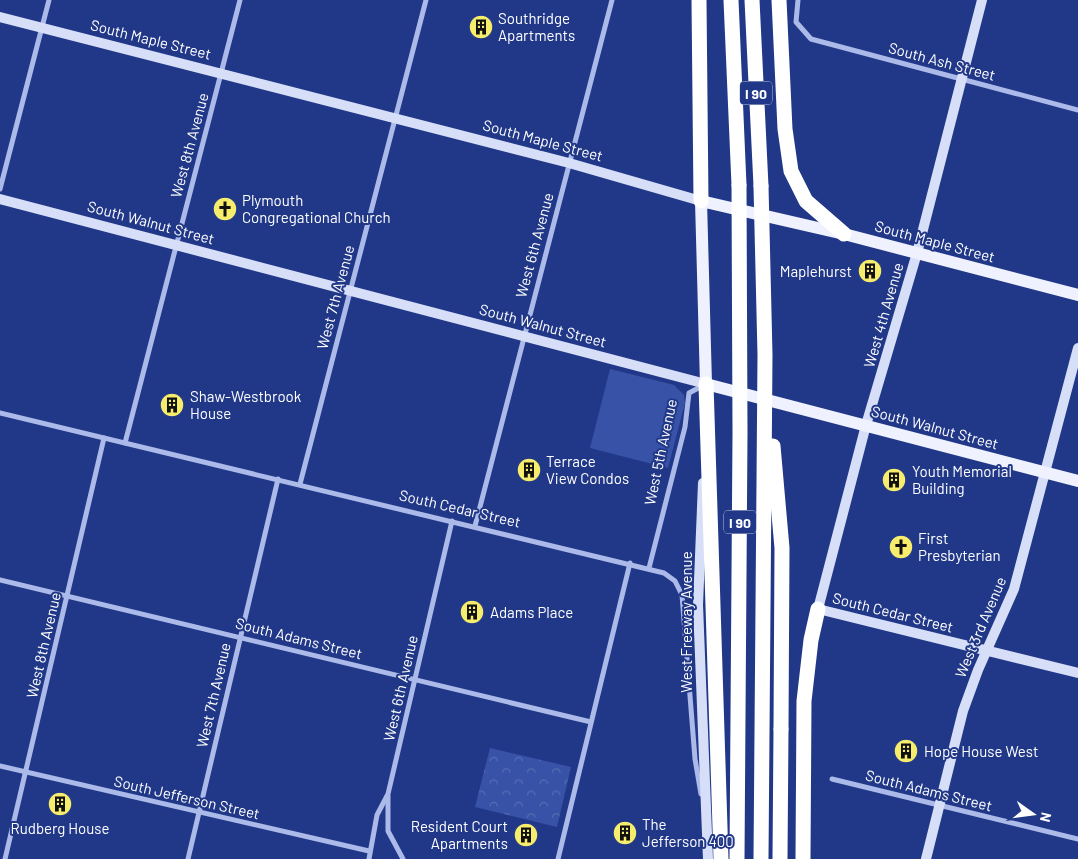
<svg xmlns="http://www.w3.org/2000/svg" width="1078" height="859" viewBox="0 0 1078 859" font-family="Barlow,sans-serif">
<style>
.grass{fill:#3852a7}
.forest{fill:url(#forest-crowns)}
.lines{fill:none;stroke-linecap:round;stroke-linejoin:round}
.street{stroke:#acbaea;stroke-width:5}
.secondary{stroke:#d7def8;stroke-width:10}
.primary{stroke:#eff2fe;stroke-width:12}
.highway{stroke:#fff;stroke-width:15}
.highway-bridge{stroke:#fff;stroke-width:15}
.labels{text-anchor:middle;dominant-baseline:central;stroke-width:4;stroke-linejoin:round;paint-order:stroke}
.shield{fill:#213888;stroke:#bcc3db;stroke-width:1}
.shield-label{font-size:14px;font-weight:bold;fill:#fff}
.poi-label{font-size:15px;fill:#fff;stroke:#213888;text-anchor:start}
.street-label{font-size:15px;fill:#fff;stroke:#213888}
</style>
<defs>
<pattern id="forest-crowns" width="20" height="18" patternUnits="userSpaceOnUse" patternTransform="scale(1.25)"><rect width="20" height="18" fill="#3852a7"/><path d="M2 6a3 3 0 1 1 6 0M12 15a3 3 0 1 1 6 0" fill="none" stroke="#566cb4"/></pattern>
</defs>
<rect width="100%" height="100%" fill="#213888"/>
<polygon class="grass" points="610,369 674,385 684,395 685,403 668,468 590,448"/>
<polygon class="forest" points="490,748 571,767 557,827 475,807"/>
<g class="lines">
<g class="street">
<polyline points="798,0 796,22 811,39 1078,110"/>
<polyline points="0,189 49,0"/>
<polyline points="0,413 664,573 675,581 682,595 695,759 701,794"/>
<polyline points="125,443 240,0"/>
<polyline points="300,484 426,0"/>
<polyline points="475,526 612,0"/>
<polyline points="649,568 685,427 689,393 704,385"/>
<polyline points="0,580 591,722"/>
<polyline points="0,766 369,851"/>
<polyline points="832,779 1078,839"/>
<polyline points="388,796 388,831 403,859"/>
<polyline points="5,859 104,438"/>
<polyline points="188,859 278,479"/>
<polyline points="369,859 377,815 388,794 452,521"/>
<polyline points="558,859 630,563"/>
</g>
<g class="secondary">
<polyline points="982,0 917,253 866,425 818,609 1078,673"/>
<polyline points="0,17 569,163 701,201"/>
<polyline points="0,199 706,384 706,388"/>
<polyline points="703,483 698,605 708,859"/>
<polyline points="926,859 963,711 978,670 1014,589 1078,348"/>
</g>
<polyline class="primary" points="1078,295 844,234 701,201 706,384 1078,481"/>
<g class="highway">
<polyline points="699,0 701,201"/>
<polyline points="731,0 739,185"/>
<polyline points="752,0 761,186"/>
<polyline points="779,0 785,129 791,171 806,201 844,234"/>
<polyline points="706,384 721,859"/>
<polyline points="780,859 781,729"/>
<polyline points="803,859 804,701 811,640 818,609"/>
</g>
<g class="highway-bridge">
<polyline points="773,446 782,548 781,729"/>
<polyline points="737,859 740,433 739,185"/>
<polyline points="761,859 765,355 761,186"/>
</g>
</g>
<defs>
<g id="building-disc" transform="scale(1.25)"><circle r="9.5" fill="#f7ed6d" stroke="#213888"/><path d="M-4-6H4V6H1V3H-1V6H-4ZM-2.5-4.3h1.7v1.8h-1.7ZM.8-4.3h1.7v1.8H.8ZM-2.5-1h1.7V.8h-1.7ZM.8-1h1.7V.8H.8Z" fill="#111"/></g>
<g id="church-disc" transform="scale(1.25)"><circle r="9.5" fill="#f7ed6d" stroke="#213888"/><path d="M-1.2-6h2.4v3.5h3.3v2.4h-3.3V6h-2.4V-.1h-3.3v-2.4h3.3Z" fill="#111"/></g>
</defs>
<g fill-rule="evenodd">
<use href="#building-disc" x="481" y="27"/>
<use href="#church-disc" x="225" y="209"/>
<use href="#building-disc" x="870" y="271"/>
<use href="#building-disc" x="172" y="405"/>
<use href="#building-disc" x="529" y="470"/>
<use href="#building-disc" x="894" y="480"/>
<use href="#church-disc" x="901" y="547"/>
<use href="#building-disc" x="472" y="612"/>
<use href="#building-disc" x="906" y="751"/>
<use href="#building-disc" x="60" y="804"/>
<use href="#building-disc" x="625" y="833"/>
<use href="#building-disc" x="526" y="835"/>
</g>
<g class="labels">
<g class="shield">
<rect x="740" y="81.5" width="32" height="23" rx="4"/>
<rect x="724" y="510.5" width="32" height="23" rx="4"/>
</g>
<g class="shield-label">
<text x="756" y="93">I 90</text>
<text x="740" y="522">I 90</text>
</g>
<g class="poi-label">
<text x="498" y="18">Southridge<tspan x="498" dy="17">Apartments</tspan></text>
<text x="242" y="200">Plymouth<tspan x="242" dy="17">Congregational Church</tspan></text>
<text x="852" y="271" text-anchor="end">Maplehurst</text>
<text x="190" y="396">Shaw-Westbrook<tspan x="190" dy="17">House</tspan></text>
<text x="546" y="461">Terrace<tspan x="546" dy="17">View Condos</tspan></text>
<text x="912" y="471">Youth Memorial<tspan x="912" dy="17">Building</tspan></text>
<text x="918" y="538">First<tspan x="918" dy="17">Presbyterian</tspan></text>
<text x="490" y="612">Adams Place</text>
<text x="924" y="751">Hope House West</text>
<text x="642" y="824">The<tspan x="642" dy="17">Jefferson 400</tspan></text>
<text x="508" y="826" text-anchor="end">Resident Court<tspan x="508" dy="17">Apartments</tspan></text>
<text x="60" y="828" text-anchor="middle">Rudberg House</text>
</g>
<g class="street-label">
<text transform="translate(151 39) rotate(14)">South Maple Street</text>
<text transform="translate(942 61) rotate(15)">South Ash Street</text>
<text transform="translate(543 140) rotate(15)">South Maple Street</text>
<text transform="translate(189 145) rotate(-75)">West 8th Avenue</text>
<text transform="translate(151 222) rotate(15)">South Walnut Street</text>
<text transform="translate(935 241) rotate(15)">South Maple Street</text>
<text transform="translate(534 245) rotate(-75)">West 6th Avenue</text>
<text transform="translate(335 297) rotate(-75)">West 7th Avenue</text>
<text transform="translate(883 315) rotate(-74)">West 4th Avenue</text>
<text transform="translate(543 325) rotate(15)">South Walnut Street</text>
<text transform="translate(935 427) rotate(15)">South Walnut Street</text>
<text transform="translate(660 452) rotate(-78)">West 5th Avenue</text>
<text transform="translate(460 508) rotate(13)">South Cedar Street</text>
<text transform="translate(893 612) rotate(14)">South Cedar Street</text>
<text transform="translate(686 622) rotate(-90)">West Freeway Avenue</text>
<text transform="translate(980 627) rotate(-67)">West 3rd Avenue</text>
<text transform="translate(299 638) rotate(14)">South Adams Street</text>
<text transform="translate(43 645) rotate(-77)">West 8th Avenue</text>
<text transform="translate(400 688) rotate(-77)">West 6th Avenue</text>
<text transform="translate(213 695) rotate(-77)">West 7th Avenue</text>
<text transform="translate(929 790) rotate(14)">South Adams Street</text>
<text transform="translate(187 797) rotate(13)">South Jefferson Street</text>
</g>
</g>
<g transform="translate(1033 814) rotate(104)" stroke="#213888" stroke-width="4" paint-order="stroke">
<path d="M0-4L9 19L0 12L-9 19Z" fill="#ffffff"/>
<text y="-8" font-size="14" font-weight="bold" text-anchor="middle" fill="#ffffff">N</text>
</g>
</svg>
